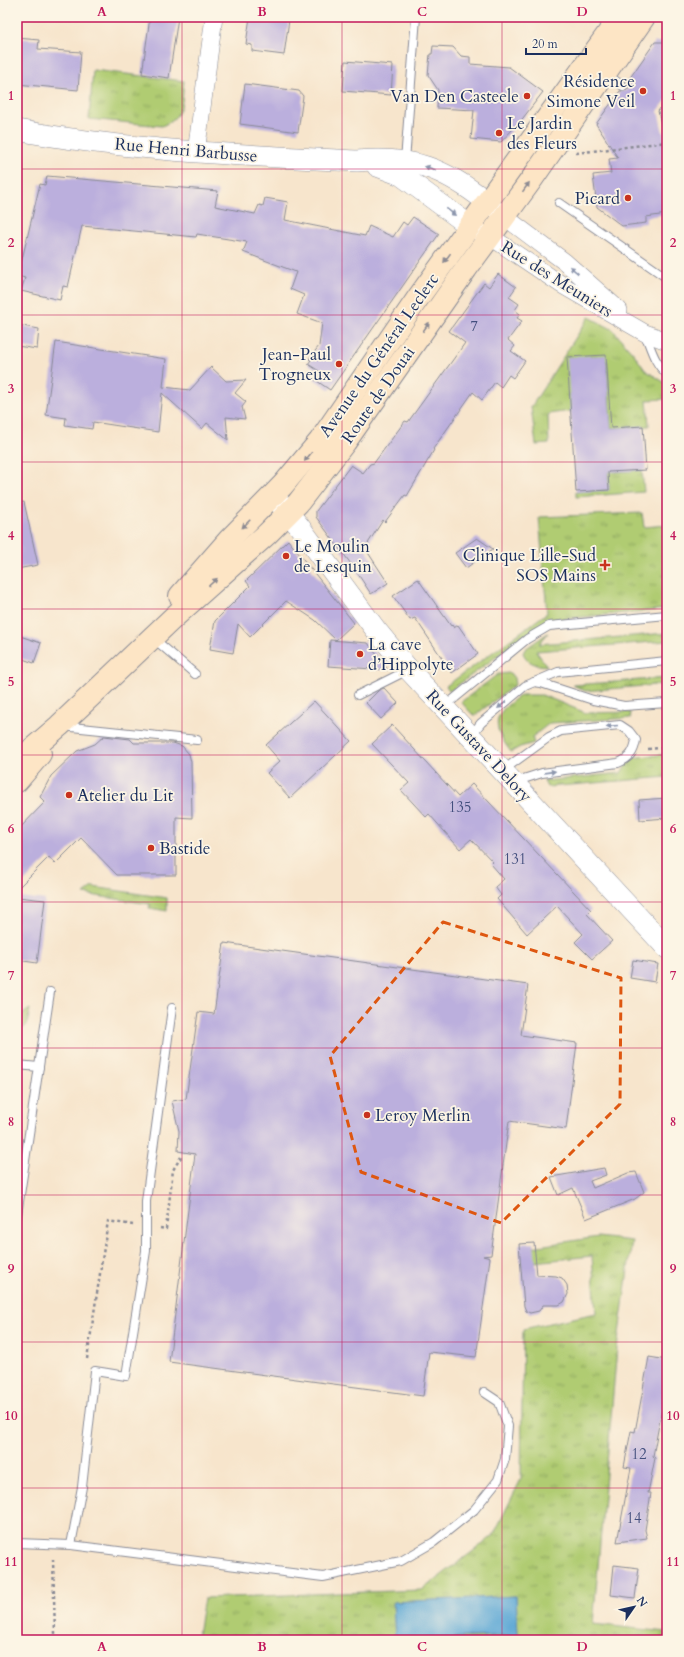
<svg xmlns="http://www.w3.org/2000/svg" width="684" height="1657" viewBox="0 0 684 1657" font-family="Cardo,serif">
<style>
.grass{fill:url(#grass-tufts);stroke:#667e68}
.water{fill:#5ea9d6;stroke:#3c6c9a}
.building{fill:#bbafdd}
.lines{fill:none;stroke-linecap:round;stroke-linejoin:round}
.service-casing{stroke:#898a95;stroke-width:10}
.minor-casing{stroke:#898a95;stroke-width:18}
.tertiary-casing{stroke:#898a95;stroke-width:22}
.secondary-casing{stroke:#898a95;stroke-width:24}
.path{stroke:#898a95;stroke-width:2.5;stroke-dasharray:3 3;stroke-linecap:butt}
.service{stroke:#fff;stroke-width:8}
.minor{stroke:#fff;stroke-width:17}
.tertiary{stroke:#fff;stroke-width:21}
.secondary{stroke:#fde5c5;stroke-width:22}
.oneway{fill:#8d97ae}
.oneway2{fill:#8c8a92}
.marked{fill:none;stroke:#de5710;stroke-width:3;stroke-dasharray:8 5;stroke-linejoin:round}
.grid{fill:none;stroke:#c2185b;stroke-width:1;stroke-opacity:0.55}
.poi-dot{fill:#c8321e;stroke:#fcf5e5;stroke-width:1.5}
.labels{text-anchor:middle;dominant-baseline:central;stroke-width:3.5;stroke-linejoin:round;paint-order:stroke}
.number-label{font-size:15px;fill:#434f7e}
.poi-label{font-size:17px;fill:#1b2f5e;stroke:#fcf5e5;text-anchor:start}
.street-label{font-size:17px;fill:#1b2f5e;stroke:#fcf5e5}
.neatline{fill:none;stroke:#c2185b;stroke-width:1.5}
.grid-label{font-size:13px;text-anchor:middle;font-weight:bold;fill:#c2185b}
</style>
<defs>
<pattern id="grass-tufts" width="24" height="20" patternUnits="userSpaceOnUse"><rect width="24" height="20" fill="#b0cc72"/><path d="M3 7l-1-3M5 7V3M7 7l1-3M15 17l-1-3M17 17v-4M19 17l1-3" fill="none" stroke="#8ea661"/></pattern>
</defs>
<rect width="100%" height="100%" fill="#fcf5e5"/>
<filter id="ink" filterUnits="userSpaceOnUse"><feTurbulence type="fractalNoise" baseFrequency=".025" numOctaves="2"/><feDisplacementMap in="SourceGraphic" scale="8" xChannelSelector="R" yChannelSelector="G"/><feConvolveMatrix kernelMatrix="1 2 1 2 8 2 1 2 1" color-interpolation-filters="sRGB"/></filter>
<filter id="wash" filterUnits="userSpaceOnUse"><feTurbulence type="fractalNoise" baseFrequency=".012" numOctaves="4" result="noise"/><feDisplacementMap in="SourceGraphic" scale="16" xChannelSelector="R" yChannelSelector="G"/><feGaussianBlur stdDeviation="0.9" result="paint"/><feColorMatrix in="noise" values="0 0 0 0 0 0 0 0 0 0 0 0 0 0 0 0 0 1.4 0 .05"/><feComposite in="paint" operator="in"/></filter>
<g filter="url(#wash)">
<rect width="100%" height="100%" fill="#f7e5cc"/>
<g class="grass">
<path d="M93,70L184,81C181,104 185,115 162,126L89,119Z"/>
<polygon points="589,317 612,329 634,354 645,370 667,384 667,399 647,400 649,426 611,428 607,361 600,362 571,411 548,414 549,444 536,445 531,407"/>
<polygon points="614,470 614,472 642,470 644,492 576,497 576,492 609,490 608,471"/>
<polygon points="642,513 644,527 667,525 667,609 551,620 538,626 450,691 446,686 547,613 539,517"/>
<path d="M548,633L539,644L667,633V641L536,651L547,666C536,665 528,664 523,653L525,649Z"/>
<polygon points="510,673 514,678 515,685 474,716 461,702 498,674"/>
<polygon points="667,678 667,684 585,691 573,685"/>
<path d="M521,695H542L586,713L630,712L631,718L550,723L532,737L534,743L520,747L511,752C490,724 493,714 521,695Z"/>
<polygon points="667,754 667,777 547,787 544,781 621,773 630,758"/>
<polygon points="93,887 167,898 167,911 149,908 150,904 84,894"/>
<polygon points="30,1009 27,1025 17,1033 17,1018"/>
<polygon points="598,1237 632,1241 617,1348 593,1624 667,1632 667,1640 416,1640 518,1635 516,1596 393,1602 395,1640 197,1640 204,1598 422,1590 493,1536 521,1479 523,1329 596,1313 592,1256 524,1263 525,1248"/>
</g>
<polygon class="water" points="516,1596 518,1635 395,1640 393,1602"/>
<g id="blocks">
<g class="building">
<polygon points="150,17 178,17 169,78 142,74"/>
<polygon points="250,17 276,17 276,19 289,20 284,55 252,51 252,45 246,44"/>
<polygon points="17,38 39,40 38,49 81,52 78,90 17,84"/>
<polygon points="655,42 667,42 667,99 658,111 667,150 667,214 646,217 646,223 622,226 597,207 593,175 611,173 609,159 618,158 596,124 620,91 625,91 628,89 628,86 627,82"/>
<polygon points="433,46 453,47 461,56 470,57 470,64 509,67 543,92 523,118 501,142 471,139 474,110 437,108 438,90 428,75 430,54 432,54"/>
<polygon points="345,61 393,65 391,95 343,91"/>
<polygon points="245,84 299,91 303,96 298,132 240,124"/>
<polygon points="47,176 218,191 215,206 255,214 259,205 263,206 265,198 288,202 285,220 365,236 369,226 393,237 403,222 407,225 413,217 439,234 330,390 314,379 319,371 308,364 311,360 309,359 319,346 322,323 297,314 304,295 290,289 296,272 243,252 247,242 197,234 196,237 82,226 68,287 63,286 60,300 21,291 25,278 18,276 40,184 45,185"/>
<polygon points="498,274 516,287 509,297 519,304 515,310 520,314 517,318 522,321 508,340 515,346 511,351 525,361 513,378 509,375 501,387 495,382 482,400 473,392 433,449 434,450 407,496 405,495 385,522 383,520 365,548 388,583 371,594 354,568 316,517 316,511 351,465 363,473 370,464 374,463 405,421 408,422 465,343 449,331 484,283 489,287"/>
<polygon points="17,325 39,329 37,349 17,346"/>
<polygon points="56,342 166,359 163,387 190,390 211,367 226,381 246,380 235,393 246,402 242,407 245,419 226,417 228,440 207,423 202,429 162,393 158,432 93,422 92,429 65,425 66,418 46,415"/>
<polygon points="606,355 611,428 643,426 646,470 608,472 609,490 576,492 567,357"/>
<polygon points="24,502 38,565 17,569 17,503"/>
<polygon points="477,538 493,549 466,568 455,553"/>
<polygon points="288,540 354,623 336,640 315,620 286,601 250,637 238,624 233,653 210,649 215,621 250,586 246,581"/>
<polygon points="418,579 451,626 452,625 454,628 458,625 478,654 452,673 415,618 410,620 393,596"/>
<polygon points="17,635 41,643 34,663 17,657"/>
<polygon points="330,640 368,643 388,670 328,666"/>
<polygon points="384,688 398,703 381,719 366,703 379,690"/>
<polygon points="314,701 351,741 290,798 267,773 280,761 266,745"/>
<polygon points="392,725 458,797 472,784 591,910 587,914 612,941 592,959 575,942 583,934 557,906 527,934 497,899 501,895 495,887 504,879 491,864 493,862 471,839 460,849 429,814 426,817 401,790 409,783 372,744"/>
<polygon points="104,736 130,739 134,743 173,743 182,746 189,754 191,762 192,818 176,817 176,875 117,875 81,838 55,864 49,857 17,889 17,831 45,802 40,797 51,776 77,751 95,744"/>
<polygon points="667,798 667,818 640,820 639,800"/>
<polygon points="17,897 45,900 37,963 17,960"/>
<polygon points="224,943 528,985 521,1035 577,1043 566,1129 509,1121 491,1255 483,1256 490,1258 476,1357 429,1352 423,1396 169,1362 195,1154 178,1151 179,1131 172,1101 186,1099 198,1012 214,1014"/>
<polygon points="633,960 658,964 655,982 630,978"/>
<polygon points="604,1168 606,1175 590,1181 593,1188 628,1173 636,1172 644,1192 635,1199 586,1219 573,1188 558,1195 551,1177"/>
<polygon points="534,1243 537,1275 556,1276 562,1278 567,1285 568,1294 564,1302 559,1305 543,1305 539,1311 530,1313 526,1311 524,1306 519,1244"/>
<polygon points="649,1357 667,1360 667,1400 665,1410 662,1409 653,1456 655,1458 648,1493 651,1493 645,1530 647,1538 617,1542 631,1468 624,1467 631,1431 635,1432"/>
<polygon points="614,1565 639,1568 635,1598 611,1595"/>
</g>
</g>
</g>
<g filter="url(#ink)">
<use href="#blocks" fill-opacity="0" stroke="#898a95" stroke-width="1"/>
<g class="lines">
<g class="service-casing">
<g id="service">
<polyline points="606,74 623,86"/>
<polyline points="17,146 19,131"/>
<polyline points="405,161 416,17"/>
<polyline points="559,203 667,278"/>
<path d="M645,334C651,348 654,363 667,374"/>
<polyline points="153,638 195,674"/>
<polyline points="534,682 541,683 593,700 624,706 667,703"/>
<polyline points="358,695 408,670"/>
<polyline points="444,707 527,639 549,626 667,615"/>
<polyline points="62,726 197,740"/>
<polyline points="471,736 481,723 525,686 558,672 667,661"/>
<path d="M502,771L549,737L561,731L620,725L629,731L636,740C634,752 630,758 618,763L542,773L514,782"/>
<polyline points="17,1065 39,1067"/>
<polyline points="17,1215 50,992"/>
<polyline points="17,1543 71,1545 323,1577 401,1561 434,1542 474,1510 498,1480 505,1459 508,1426 499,1402 484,1392"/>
<polyline points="71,1545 82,1487 95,1371 126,1376 146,1251 146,1201 172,1008"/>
</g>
</g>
<g class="minor-casing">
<g id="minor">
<polyline points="196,153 214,17"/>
<polyline points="487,202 505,217 565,262 619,310"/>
<polyline points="479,232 500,243 562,285 645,333 667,341"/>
</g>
</g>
<g class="tertiary-casing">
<g id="tertiary">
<path d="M17,130C129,151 243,155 357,161C412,156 444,168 487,202"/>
<polyline points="377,166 401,175 470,226"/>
<polyline points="277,500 299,526 376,630 409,670 667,948"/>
</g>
</g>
<g class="secondary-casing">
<g id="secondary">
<polyline points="180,596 229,540 283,485 320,441 418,298 620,17"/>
<polyline points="17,762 59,726 174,617 267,534 298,503 345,442 466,269 532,179 644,17"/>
<polyline points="17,781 40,754"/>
</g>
</g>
<g class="path">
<polyline points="576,153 667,142"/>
<polyline points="648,749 662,748 667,745"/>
<polyline points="160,1228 166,1229 173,1170 181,1157"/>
<polyline points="87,1359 108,1221 133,1225"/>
<polyline points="53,1559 55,1634"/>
</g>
<use href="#service" class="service"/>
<use href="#minor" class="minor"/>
<use href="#tertiary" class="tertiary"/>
<use href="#secondary" class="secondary"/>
</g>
<defs><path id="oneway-solid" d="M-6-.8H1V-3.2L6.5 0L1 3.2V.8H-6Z"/></defs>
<g class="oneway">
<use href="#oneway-solid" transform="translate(430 168) rotate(-161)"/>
<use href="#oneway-solid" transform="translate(451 212) rotate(38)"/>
<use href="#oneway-solid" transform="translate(574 270) rotate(-140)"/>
<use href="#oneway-solid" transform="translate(502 705) rotate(141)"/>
<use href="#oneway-solid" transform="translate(612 726) rotate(175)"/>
<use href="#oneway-solid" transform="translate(550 772) rotate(-8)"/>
</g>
<g class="oneway2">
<use href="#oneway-solid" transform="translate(526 187) rotate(-54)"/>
<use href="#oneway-solid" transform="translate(447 258) rotate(126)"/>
<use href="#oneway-solid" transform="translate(426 327) rotate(-55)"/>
<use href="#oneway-solid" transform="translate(308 457) rotate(129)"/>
<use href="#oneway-solid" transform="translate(246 524) rotate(135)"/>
<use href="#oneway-solid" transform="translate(213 582) rotate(-42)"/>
</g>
</g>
<path class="marked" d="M443,922L621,978L620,1104L501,1223L361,1172L330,1056Z"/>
<path class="grid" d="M182,17V1640M342,17V1640M502,17V1640M17,169H667M17,315H667M17,462H667M17,609H667M17,755H667M17,902H667M17,1048H667M17,1195H667M17,1342H667M17,1488H667"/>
<g class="poi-dot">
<circle cx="643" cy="91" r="4"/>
<circle cx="527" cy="96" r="4"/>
<circle cx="499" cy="133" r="4"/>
<circle cx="628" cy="198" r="4"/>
<circle cx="339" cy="364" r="4"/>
<circle cx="286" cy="556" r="4"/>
<path d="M603 559h4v4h4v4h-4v4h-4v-4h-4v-4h4z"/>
<circle cx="360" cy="654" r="4"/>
<circle cx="69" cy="795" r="4"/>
<circle cx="151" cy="848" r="4"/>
<circle cx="367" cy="1115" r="4"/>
</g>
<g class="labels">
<g class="number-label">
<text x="474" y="326">7</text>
<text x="460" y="807">135</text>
<text x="515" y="859">131</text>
<text x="639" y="1454">12</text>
<text x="634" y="1518">14</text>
</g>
<g class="poi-label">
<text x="635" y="81" text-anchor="end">Résidence<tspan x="635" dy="20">Simone Veil</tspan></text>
<text x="519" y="96" text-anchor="end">Van Den Casteele</text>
<text x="507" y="123">Le Jardin<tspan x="507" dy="20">des Fleurs</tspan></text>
<text x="620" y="198" text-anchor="end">Picard</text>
<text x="331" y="354" text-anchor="end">Jean-Paul<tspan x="331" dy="20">Trogneux</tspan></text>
<text x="294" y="546">Le Moulin<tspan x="294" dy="20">de Lesquin</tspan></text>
<text x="596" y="555" text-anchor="end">Clinique Lille-Sud<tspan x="596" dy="20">SOS Mains</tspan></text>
<text x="368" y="644">La cave<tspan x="368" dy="20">d’Hippolyte</tspan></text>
<text x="77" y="795">Atelier du Lit</text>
<text x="159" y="848">Bastide</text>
<text x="375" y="1115">Leroy Merlin</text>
</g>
<g class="street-label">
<text transform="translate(186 150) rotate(5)">Rue Henri Barbusse</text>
<text transform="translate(557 279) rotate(32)">Rue des Meuniers</text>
<text transform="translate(379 355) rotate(-55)">Avenue du Général Leclerc</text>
<text transform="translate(378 395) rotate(-55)">Route de Douai</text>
<text transform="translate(479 746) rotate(47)">Rue Gustave Delory</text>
</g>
</g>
<rect width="684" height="1657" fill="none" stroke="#fcf5e5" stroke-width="44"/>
<g transform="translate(634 1607) rotate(56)" stroke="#fcf5e5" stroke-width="3" paint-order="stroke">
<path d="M0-3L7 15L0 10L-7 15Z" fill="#1b2f5e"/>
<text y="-6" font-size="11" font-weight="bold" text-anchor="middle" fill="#1b2f5e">N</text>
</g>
<path d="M526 48v6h60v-6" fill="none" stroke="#1b2f5e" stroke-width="2"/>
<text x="532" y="48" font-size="12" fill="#1b2f5e" stroke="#fcf5e5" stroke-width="3" paint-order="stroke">20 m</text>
<rect x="22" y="22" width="640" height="1613" class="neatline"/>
<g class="grid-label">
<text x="102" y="16">A</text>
<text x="262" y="16">B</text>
<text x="422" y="16">C</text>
<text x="582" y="16">D</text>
<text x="11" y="100">1</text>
<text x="673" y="100">1</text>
<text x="11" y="247">2</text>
<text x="673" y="247">2</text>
<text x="11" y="393">3</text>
<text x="673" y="393">3</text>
<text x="11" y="540">4</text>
<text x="673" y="540">4</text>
<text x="11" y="686">5</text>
<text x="673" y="686">5</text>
<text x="11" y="833">6</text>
<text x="673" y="833">6</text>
<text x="11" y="980">7</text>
<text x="673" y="980">7</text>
<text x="11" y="1126">8</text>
<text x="673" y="1126">8</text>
<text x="11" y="1273">9</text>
<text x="673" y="1273">9</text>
<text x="11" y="1420">10</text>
<text x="673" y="1420">10</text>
<text x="11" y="1566">11</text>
<text x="673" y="1566">11</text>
<text x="102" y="1651">A</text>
<text x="262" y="1651">B</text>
<text x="422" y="1651">C</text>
<text x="582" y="1651">D</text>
</g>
</svg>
